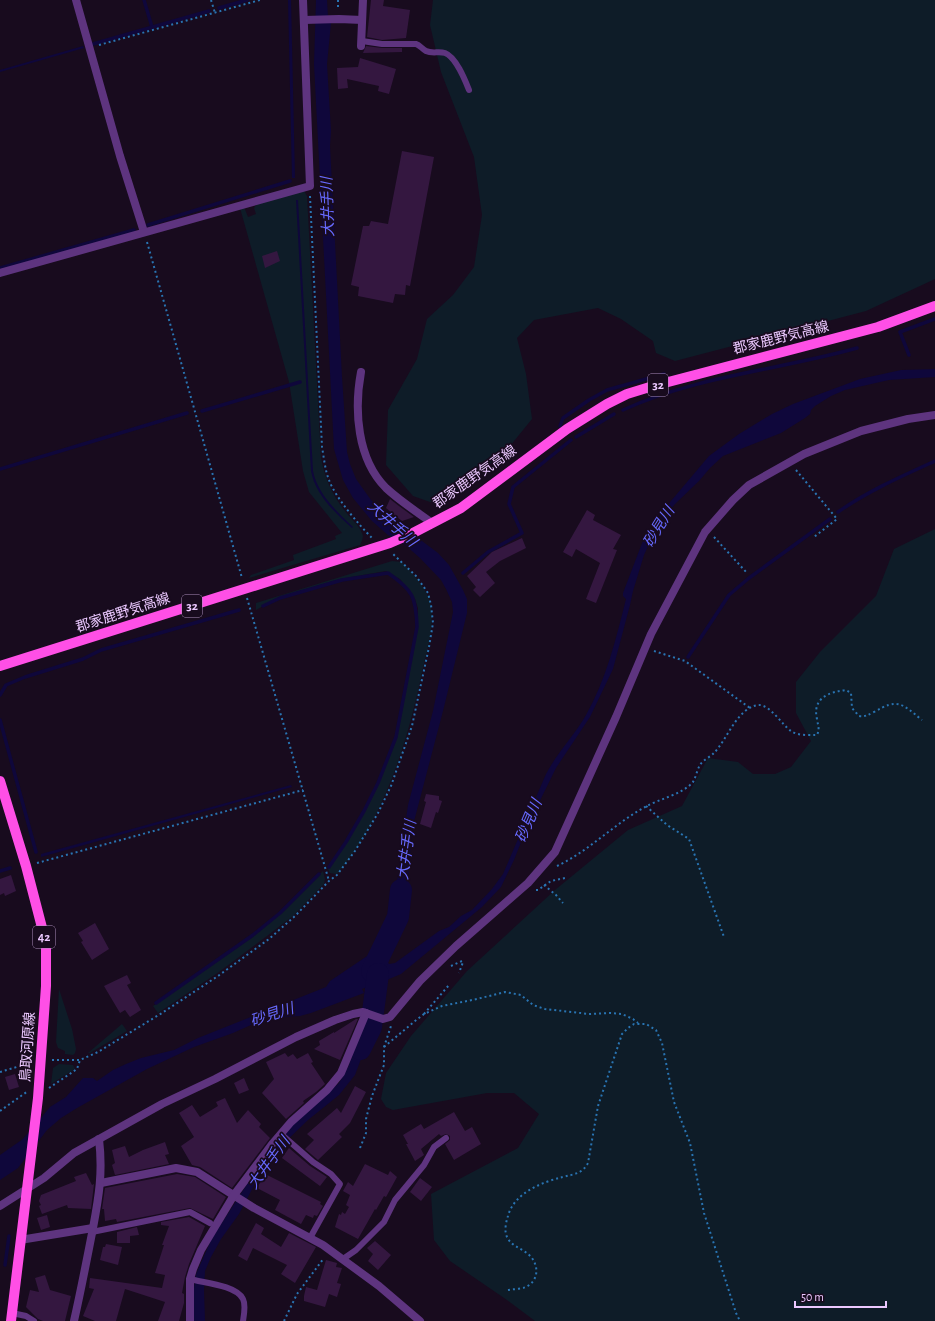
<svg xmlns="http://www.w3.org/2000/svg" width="935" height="1321" viewBox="0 0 935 1321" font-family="'Alegreya Sans','Noto Sans JP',sans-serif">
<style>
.green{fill:#0e1c28}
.water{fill:#0f073b}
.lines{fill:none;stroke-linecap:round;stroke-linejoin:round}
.stream{stroke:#0f073b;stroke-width:3.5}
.river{stroke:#0f073b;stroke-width:22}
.building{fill:#341740}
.path{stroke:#2974b2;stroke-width:2;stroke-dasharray:2 3;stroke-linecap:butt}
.lane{stroke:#5e347f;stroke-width:6}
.street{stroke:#5e347f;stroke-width:8}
.primary{stroke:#ff4fe6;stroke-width:10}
.labels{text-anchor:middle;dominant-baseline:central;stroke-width:3.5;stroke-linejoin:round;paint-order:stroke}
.shield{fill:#180b1e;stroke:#ac8fbc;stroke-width:1}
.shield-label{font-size:13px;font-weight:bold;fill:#ebc8ff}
.street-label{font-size:14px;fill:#ebc8ff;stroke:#180b1e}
.water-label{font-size:15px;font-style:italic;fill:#676aff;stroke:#180b1e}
</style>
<rect width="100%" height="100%" fill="#180b1e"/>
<g class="green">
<polygon points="433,0 935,0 935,279 866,311 675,361 656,353 653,341 621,319 598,308 534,320 517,338 526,374 532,419 510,446 466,485 445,502 430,502 413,496 386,465 388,410 417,359 427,319 453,295 474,267 482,215 474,157 441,72 430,25"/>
<path d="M304,191L307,196L321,458C325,478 332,495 345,511C350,518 359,525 362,533C364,537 362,541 360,545L249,578L251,575L294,560L293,555L336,539L335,536L342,533L309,492L303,471L289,382L240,208L244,207L248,217L256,214L254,208L258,202Z"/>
<polygon points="935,529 935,1321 535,1321 507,1300 450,1261 434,1240 431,1194 518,1148 539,1114 514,1093 487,1093 393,1110 386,1107 381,1099 386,1073 411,1036 467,971 555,890 628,830 682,806 708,758 738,762 753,774 775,774 791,767 811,741 796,713 796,682 820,652 876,596 894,549"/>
<path d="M392,561L402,562C412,573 426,587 430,602C435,624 428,647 423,668C408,740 386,815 338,873L336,874L330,873L328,869L346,843L365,811L379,783L396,738L418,626V608L415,599L400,579L386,571L340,579L279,597L256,610V603Z"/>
<polygon points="323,871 325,879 324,884 293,916 267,936 219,972 158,1013 153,1006 254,936 281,913"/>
<polygon points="59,989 72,1029 76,1049 75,1053 73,1055 65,1054 65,1051 58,1048 56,1042"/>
<polygon points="122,1024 127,1031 90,1053 88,1053"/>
<polygon points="59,1064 73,1065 75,1069 51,1084 53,1068"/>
</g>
<g class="water">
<polygon points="288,0 291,0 295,178 292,178"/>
<polygon points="316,0 327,0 328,17 331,23 327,64 331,131 330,146 342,377 347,452 350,464 356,479 371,500 386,514 438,553 449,565 463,590 467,599 467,613 443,711 412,829 405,920 392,917 408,805 433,711 453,612 452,602 446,589 441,580 420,558 404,544 388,535 372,521 353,498 343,480 334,449 314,64"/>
<polygon points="83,46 84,48 0,72 0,70"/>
<path d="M296,200H298L313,471C317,493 337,512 353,527L352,528C335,513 315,494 311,471Z"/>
<path d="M935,369V377L889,380L845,390L831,396L815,406L811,410L810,414L805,418L781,433L723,456L710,468L699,481L675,504L669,511L649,544L644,555L633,591L630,605L613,669L590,717L556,768L527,827L514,860L501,887L482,907L401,974L382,982L378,983L362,989L364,993L311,1013L300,1016L267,1018L233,1033L194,1047L147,1069L77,1108L61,1118L47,1130L18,1168L0,1180V1155L23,1139L50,1107L66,1097L83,1078H93L97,1081L113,1070L126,1064L141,1058L174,1050L198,1038L326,987L330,981L388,942L387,961L389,964L395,963L439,931L449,927L461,916L472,910L492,889L503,874L546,774C557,753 574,736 586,715C606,680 616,639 626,599L623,596V593L644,538L655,528L660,514L709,456L739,434L772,414L793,404L860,379L901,370Z"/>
<polygon points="291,785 292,787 41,857 41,854"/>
<polygon points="366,1021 378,1025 361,1059 355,1075 339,1095 308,1120 280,1147 259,1176 239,1214 221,1239 211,1257 205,1271 204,1290 205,1321 194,1321 194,1288 196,1274 212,1238 253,1175 287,1130 339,1083 348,1067"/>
</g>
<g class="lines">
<g class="stream">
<polyline points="144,0 152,27"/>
<polyline points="219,8 247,0"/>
<polyline points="93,44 209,11"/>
<polyline points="148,225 290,181"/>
<polyline points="0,268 134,230"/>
<polyline points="909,355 900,332 935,319"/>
<path d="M623,410C696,376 779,370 857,348"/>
<polyline points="202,411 300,382"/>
<polyline points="560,426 563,418 589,400 607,390 664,374"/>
<polyline points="576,437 614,414"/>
<polyline points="0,469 187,413"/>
<path d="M838,512C868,491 902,476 935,461"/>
<polyline points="463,573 488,552 522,533 509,504 513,487 571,440"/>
<path d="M263,606L280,598L342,580L388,573C413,590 416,597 417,627L396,737L378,783L364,811L346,842L329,867"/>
<polyline points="688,657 729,595 749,578 830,519"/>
<polyline points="0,695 6,685 25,677 83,659 101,650 198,622 239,610"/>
<polyline points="0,720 36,852"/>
<polyline points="0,871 10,868"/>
<polyline points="156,1003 253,935 280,913 319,874"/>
<polyline points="5,1265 9,1236"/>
</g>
<g class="river">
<polyline points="372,971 398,917 401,890"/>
<polyline points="360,1049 371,1027 378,974"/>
</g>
</g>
<g class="building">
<polygon points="371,0 384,0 383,6 410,10 406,38 382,40 367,37"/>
<polygon points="366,46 382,48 402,48 402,52 363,53"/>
<polygon points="360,58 396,69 389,94 378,91 379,86 347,79 348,88 338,89 337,68 358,67"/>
<polygon points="402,151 434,157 410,286 406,285 405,295 395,294 393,303 358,296 359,287 351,285 363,226 369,226 371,221 388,224"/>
<polygon points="277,251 280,261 265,268 262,256"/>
<polygon points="390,499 399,506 414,517 402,521 386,508"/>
<polygon points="587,510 595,515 593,520 621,535 613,549 617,550 596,603 586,599 600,563 576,549 572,557 563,552"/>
<polygon points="522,538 526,548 500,561 486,572 495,583 480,597 473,590 476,587 467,576 492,552"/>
<polygon points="426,794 439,796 439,800 442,801 438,813 436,812 431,828 420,824 426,802 424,801"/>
<polygon points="11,875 16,891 5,896 4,893 0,895 0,879"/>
<polygon points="95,923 109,949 92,960 81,942 83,941 78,933"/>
<polygon points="127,975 131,983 127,985 141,1010 130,1017 125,1010 120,1013 104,986"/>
<polygon points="356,1019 358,1019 340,1060 314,1049 320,1045 319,1041 334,1032 334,1033"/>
<polygon points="285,1053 288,1057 293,1054 297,1059 308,1053 313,1062 311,1063 325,1084 316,1092 303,1101 304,1103 286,1119 262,1093 274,1079 266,1062"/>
<polygon points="15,1074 19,1087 9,1090 5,1077"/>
<polygon points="244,1078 249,1090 239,1094 234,1083"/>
<polygon points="355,1086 366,1092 350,1123 339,1134 342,1137 318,1160 305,1149 314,1140 307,1134 337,1108 341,1113"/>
<polygon points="225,1098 237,1123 248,1110 261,1124 259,1127 270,1138 232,1188 200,1167 192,1165 181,1146 194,1137 179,1113 192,1105 200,1117 218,1106 216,1102"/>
<polygon points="454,1112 465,1131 472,1127 481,1144 454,1160 445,1144 450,1140 450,1136 446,1134 441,1136 439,1134 421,1149 424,1155 415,1161 406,1144 408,1144 403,1135 421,1124 424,1129"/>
<polygon points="165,1142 169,1154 165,1155 169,1164 115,1175 112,1165 115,1163 112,1150 125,1146 129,1157 143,1150"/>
<polygon points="289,1148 310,1166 327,1177 320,1186 282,1158"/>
<polygon points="365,1164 388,1175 390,1171 397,1177 386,1197 384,1196 376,1210 375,1209 358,1239 335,1227 339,1214 341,1215 342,1212 345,1214 349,1207 346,1205 350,1195 343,1191 348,1182 353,1186"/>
<polygon points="86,1173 92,1185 94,1184 91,1209 68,1208 67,1205 42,1214 39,1206 41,1205 39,1201 41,1195 76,1181 74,1177"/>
<polygon points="177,1174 195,1177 226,1197 213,1219 190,1208 117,1222 116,1219 105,1221 104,1209 102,1209 105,1188"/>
<polygon points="265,1174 321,1202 320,1204 323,1206 317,1216 314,1215 313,1218 306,1215 301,1224 275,1210 280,1200 257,1188"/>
<polygon points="420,1178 432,1187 421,1201 410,1192"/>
<polygon points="47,1215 50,1227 41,1230 37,1218"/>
<polygon points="189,1217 205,1226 189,1264 185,1277 182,1293 184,1294 184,1303 179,1321 158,1321 165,1302 125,1289 116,1321 95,1321 83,1316 94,1289 89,1288 90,1278 162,1288 165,1275 155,1273 164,1245 162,1245 169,1226 161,1225 161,1222"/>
<polygon points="256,1223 264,1228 261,1234 281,1247 289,1233 316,1247 295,1283 281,1274 287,1265 253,1248 247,1261 238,1256"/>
<polygon points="137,1227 139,1235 130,1236 130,1243 117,1243 117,1232"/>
<polygon points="375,1241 391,1255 378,1270 368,1261 373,1254 367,1248"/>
<polygon points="106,1244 122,1247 118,1265 100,1260 103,1247 105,1247"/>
<polygon points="326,1260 337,1263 336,1267 342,1268 337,1283 341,1284 337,1297 329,1294 325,1307 304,1301 304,1296 306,1287 317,1290"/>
<polygon points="45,1275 50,1290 71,1296 65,1321 43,1321 38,1319 26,1307 30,1290 39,1292 35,1278"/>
</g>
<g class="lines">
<g class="path">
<polyline points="211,0 215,13"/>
<polyline points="338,0 338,9"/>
<polyline points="99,45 260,0"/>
<path d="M310,196L322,447C324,458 325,470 329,480C335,497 359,525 372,538"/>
<polyline points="147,242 242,578"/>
<polyline points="796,470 837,519 814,537"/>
<polyline points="714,537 747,573"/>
<polyline points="247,598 329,881"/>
<polyline points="654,651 685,661 750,708"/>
<polyline points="646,806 667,825 689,839 724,937"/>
<polyline points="37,863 303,790"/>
<path d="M557,866C589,851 614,824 645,807C659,799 683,794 693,782C696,777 697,770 700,765C703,760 710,757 714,753C727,740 737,708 758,705C770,704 782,725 791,731C798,736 809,735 817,735C820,729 818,726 817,719C812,698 829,692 846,690L851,693L852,708L859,716C865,717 868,715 874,712C898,698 901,703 922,720"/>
<polyline points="544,885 556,895 563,903"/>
<polyline points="536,890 538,890 551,881 565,878"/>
<polyline points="451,966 462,961 463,962 459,973"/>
<polyline points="424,1014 449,985"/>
<polyline points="384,1047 415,1021 424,1014 442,1006 477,999 505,992 521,995 533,1005 545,1009 589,1014 611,1013 622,1014 633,1019 638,1023"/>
<polyline points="52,1060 80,1060 98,1052 162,1013 218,976 269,939 295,916 329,881 337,875 355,851 378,813 391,786 412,726 429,647 433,623 431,605 428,593 416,576 393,554"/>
<polyline points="0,1072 30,1063"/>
<polyline points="49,1088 77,1069 80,1060"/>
<polyline points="0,1111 28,1091"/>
<polyline points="360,1148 366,1133 366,1119 372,1096 384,1065 384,1047 391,1026"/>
<path d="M508,1290C514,1289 521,1289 526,1287C540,1280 539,1263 528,1254C521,1248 511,1246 507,1237C504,1231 506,1222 508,1216C514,1193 542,1182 563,1177C574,1174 582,1174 588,1163L598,1106L622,1034L628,1028L634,1024H646L656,1030L662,1043L674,1102L690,1143L704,1213L736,1313L740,1321"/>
<polyline points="284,1321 297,1294 324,1258"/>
</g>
<g class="lane">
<path d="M362,41L382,44H416C420,45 422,49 426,51C432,54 439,51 445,53C456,57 465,80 469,90"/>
<polyline points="281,1134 313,1162 331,1174 340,1184 310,1238"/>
<polyline points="92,1232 190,1212 210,1223"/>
<polyline points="343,1259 356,1250 384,1222 395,1200 424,1165 434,1147 446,1138"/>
<path d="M194,1280C207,1283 237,1286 243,1299C246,1305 244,1315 243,1321"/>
<polyline points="12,1313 26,1316 34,1321"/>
</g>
<g class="street">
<polyline points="76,0 120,156 144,232"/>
<polyline points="304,20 339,19 362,20"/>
<polyline points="361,46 363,0"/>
<polyline points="0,273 310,186 303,0"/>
<path d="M361,372C354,410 357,459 386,488C400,501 417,512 432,523"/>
<polyline points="101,1183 176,1168 197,1172 254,1208 323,1245 379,1286 420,1321"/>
<polyline points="0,1206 44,1178 74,1153 162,1104 215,1079 296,1037 335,1020 353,1014 363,1012 383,1019 390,1017 420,981 456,946 528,883 555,852 616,717 651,634 705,532 733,500 749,485 804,454 861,431 908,419 935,415"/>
<polyline points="20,1240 93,1228"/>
<path d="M74,1321C81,1290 87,1259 93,1228C99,1196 103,1172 99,1139"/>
<polyline points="190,1321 190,1279 193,1269 201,1250 234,1195 273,1143 291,1122 327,1090 341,1073 366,1013"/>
</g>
<g class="primary">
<polyline points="0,666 390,543 413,533 461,508 567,429 607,404 627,394 653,386 878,327 935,306"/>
<polyline points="0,781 26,866 46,943 46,986 38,1098 11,1321"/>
</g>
</g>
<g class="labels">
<g class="shield">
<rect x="648" y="374" width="20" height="22" rx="3"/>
<rect x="182" y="595" width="20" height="22" rx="3"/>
<rect x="33" y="926" width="22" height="22" rx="3"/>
</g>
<g class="shield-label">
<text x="658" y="385">32</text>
<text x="192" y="606">32</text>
<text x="44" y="937">42</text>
</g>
<g class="street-label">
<text transform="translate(781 338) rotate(-14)">郡家鹿野気高線</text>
<text transform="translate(475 477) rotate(-35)">郡家鹿野気高線</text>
<text transform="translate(123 613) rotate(-18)">郡家鹿野気高線</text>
<text transform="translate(28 1047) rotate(-86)">鳥取河原線</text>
</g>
<g class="water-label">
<text transform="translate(328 207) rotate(-92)">大井手川</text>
<text transform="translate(392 524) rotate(42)">大井手川</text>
<text transform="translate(659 527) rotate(-58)">砂見川</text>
<text transform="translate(529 821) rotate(-67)">砂見川</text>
<text transform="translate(407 850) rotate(-82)">大井手川</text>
<text transform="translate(272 1015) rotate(-18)">砂見川</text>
<text transform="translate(269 1163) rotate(-54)">大井手川</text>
</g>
</g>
<path d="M795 1301v6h91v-6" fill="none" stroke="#ebc8ff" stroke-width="2"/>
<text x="801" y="1301" font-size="12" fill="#ebc8ff" stroke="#180b1e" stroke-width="3" paint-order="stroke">50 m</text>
</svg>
